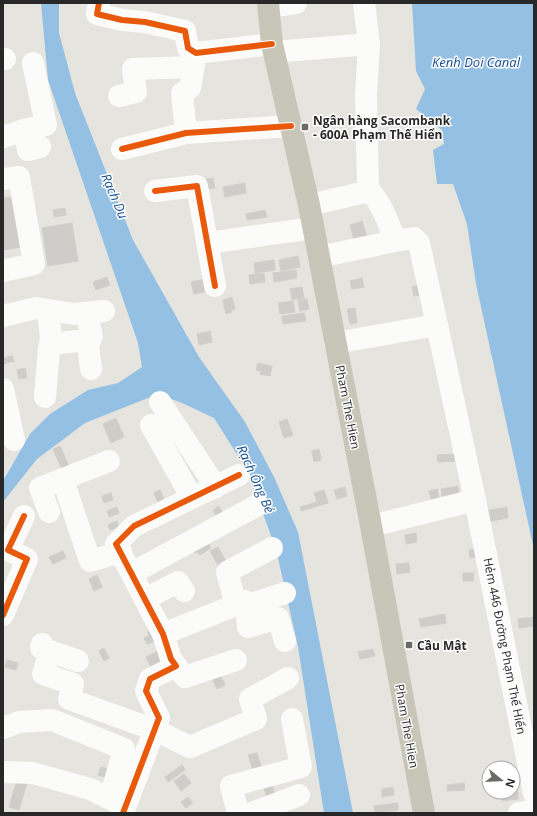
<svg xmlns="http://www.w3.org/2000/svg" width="537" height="816" viewBox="0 0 537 816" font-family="'Open Sans',sans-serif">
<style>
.water{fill:#94c0e4}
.building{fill:#cfcdc9;stroke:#d1cfca}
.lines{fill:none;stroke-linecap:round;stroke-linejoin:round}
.minor{stroke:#fbfbfa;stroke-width:22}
.major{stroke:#c7c6b8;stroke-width:22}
.cycleway-casing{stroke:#fff;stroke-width:8}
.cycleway{stroke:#e8590c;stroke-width:6}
.poi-dot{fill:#6a6a68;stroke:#fff;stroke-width:1.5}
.labels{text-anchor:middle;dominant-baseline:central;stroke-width:3;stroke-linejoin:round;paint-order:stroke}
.poi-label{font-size:12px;font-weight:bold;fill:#282828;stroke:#fff;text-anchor:start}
.street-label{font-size:12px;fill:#282828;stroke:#fff}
.water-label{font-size:13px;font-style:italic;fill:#144d8f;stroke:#fff}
</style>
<rect width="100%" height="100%" fill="#e6e4de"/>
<g class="water">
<polygon points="41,3 59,3 59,33 75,93 133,240 199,357 245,422 274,477 298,532 353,813 324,813 298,647 276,549 259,503 245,467 214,418 182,403 158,394 85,423 37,459 3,502 3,481 30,434 50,414 88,390 118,383 142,367 138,343 48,80"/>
<polygon points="412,3 534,3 534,550 476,284 467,224 453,184 437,184 433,150 444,144 442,130 416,109 425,89 416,71"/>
</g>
<g class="building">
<polygon points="213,178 215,188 209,189 206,179"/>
<polygon points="245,183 246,193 225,197 223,187"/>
<polygon points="14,197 22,247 3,250 3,198"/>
<polygon points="65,208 66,215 54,217 53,210"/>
<polygon points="265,210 267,217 247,220 246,214"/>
<polygon points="362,221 367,237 355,243 350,225"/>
<polygon points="72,223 78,261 48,266 42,228"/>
<polygon points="298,256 300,267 281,271 279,260"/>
<polygon points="274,260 275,270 255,273 254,263"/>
<polygon points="296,270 297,278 274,282 273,273"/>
<polygon points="264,273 265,282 250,284 249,275"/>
<polygon points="107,277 110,285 96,290 93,282"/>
<polygon points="362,278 364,287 352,289 350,281"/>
<polygon points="206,279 209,291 194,294 191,282"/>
<polygon points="423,284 425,294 414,296 412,287"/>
<polygon points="302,287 304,298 292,300 290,289"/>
<polygon points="232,297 235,309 231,310 232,312 226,314 223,300"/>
<polygon points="307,299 309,309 300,311 298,300"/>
<polygon points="293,301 295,312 280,314 278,303"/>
<polygon points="355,308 357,323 350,324 347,309"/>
<polygon points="304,313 306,321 283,324 282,316"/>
<polygon points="210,331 212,342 199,345 197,334"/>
<polygon points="12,356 14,361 3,364 3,358"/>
<polygon points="258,363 272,366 270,376 260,374 261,371 256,370"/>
<polygon points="25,368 27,378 19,379 17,370"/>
<polygon points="116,418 124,437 111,443 103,424"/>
<polygon points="287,419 293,435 284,438 279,422"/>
<polygon points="60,446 71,471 64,474 53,449"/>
<polygon points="319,449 321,460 314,462 312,451"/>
<polygon points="459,454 459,461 438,462 437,455"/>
<polygon points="458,486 459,493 443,503 441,489"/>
<polygon points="345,487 347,496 337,499 334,490"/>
<polygon points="437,489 440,502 432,504 429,491"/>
<polygon points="160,490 164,500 158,502 154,493"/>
<polygon points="324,490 328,503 301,511 300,507 317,502 314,493"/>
<polygon points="111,493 113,500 104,503 102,496"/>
<polygon points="219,506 225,518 219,521 213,510"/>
<polygon points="117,507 119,513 109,517 107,511"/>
<polygon points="507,507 508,518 486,522 484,511"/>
<polygon points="117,521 119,527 110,530 108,525"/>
<polygon points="416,533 417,542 406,544 405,535"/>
<polygon points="204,536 211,548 200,555 198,552 195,553 190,545"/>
<polygon points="218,547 227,563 219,567 210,551"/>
<polygon points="477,548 478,557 470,558 469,550"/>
<polygon points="63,551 66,558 53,564 49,557"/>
<polygon points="409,563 410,572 397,574 396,564"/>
<polygon points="463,573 474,573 473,581 463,581"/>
<polygon points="97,575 102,587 94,591 89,579"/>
<polygon points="445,614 446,623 421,627 419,619"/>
<polygon points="534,617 534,626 519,628 518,619"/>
<polygon points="158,628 161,639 147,644 144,638 149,636 148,631"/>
<polygon points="104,648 109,658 104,661 99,651"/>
<polygon points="162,649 166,659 151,667 146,657"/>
<polygon points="373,649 375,656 360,659 358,652"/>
<polygon points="7,660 18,663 16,670 5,667"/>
<polygon points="218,670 225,685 217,689 210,674"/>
<polygon points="257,753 262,770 254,773 248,755"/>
<polygon points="182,765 185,770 168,782 165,777"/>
<polygon points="101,767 108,769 105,777 98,775"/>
<polygon points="184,774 191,783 181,791 174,781"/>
<polygon points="270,778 275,795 267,798 262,781"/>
<polygon points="17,780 27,783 19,810 9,807"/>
<polygon points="464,783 465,790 447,791 447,785"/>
<polygon points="393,787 394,795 382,797 382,789"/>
<polygon points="518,792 518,799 502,801 501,794"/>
<polygon points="188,797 193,803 186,808 181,802"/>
<polygon points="398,803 398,810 375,813 374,806"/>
</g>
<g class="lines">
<g class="minor">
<polyline points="99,3 97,14 122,20 145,22 185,31 188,48 196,53 272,44"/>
<polyline points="269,7 296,3"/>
<polyline points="274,52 369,44 364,3"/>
<polyline points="3,59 5,59"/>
<polyline points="119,96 136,92 133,69 193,67"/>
<polyline points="24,130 46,125 33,63"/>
<polyline points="186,133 182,93 190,88 196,53"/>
<polyline points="3,137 24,130 28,150 40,147"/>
<polyline points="122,149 186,133 291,126"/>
<polyline points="3,179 19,177 34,264 3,271"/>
<polyline points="155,191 197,186 215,286"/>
<polyline points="309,205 370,191 368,187 366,95 369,44"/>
<polyline points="208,243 313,228"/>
<polyline points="319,257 395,241"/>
<polyline points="86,313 92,336 88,345 91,369"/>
<polyline points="3,316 36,308 74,314 104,311"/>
<path d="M335,343L437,325L419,243L414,238L395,241C388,222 383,206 370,191"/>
<polyline points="50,344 79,341"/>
<polyline points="3,389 14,440"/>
<polyline points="45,397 49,349 51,338 48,310"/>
<polyline points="160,402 216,487"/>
<polyline points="151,425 192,498"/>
<polyline points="63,480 90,561 121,552"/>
<polyline points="475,500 534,793"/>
<polyline points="49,512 40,488 109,461"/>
<polyline points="371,526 475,500 437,325"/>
<polyline points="132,573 258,505"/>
<polyline points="145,599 178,582 184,591"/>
<polyline points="236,605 245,601 248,627 278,618 285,641"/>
<polyline points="245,606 285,593"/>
<polyline points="3,615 27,559 8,550 24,516"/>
<polyline points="163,634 236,605 227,572 272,548"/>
<polyline points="42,644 41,648 78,661"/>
<polyline points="50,651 43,674 73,684 69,699 155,730 190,747 256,719 250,699 288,678"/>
<polyline points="176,666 185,677 236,660"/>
<polyline points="3,728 19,722 52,720 124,749 110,798"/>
<polyline points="3,772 33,773 90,789 124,806"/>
<polyline points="123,813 159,718 146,691 150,679 176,666 171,659 163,634 116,544 134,526 239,475"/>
<polyline points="238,813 231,786 301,767 292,719"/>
<polyline points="252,813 299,795"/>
<polyline points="519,813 534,811"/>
</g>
<polyline class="major" points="268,3 272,44 309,205 371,526 424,813"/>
<g class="cycleway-casing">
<g id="cycleway">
<polyline points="99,3 97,14 122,20 145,22 185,31 188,48 196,53 272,44"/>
<polyline points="122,149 186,133 291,126"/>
<polyline points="155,191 197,186 215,286"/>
<polyline points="3,615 27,559 8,550 24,516"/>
<polyline points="123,813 159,718 146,691 150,679 176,666 171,659 163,634 116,544 134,526 239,475"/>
</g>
</g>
<use href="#cycleway" class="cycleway"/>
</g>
<g class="poi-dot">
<rect x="301" y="123" width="8" height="8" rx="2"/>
<rect x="405" y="641" width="8" height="8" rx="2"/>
</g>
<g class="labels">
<g class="poi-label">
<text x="313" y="120">Ngân hàng Sacombank<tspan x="313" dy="14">- 600A Phạm Thế Hiển</tspan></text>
<text x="417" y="645">Cầu Mật</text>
</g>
<g class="street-label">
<text transform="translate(348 407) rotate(79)">Pham The Hien</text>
<text transform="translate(505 646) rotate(79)">Hẻm 446 Đường Phạm Thế Hiển</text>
<text transform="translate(407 726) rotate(80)">Pham The Hien</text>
</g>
<g class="water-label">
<text x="476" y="62">Kenh Doi Canal</text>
<text transform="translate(115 196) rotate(67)">Rạch Du</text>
<text transform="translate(256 479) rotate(66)">Rạch Ông Bé</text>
</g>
</g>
<rect width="537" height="816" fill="none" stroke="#282828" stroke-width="8"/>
<g transform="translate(501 780) rotate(108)"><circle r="19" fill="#ffffff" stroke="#a9a9a9"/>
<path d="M0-3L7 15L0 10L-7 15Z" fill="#6a6a68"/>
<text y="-6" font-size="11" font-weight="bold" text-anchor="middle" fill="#282828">N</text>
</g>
</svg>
